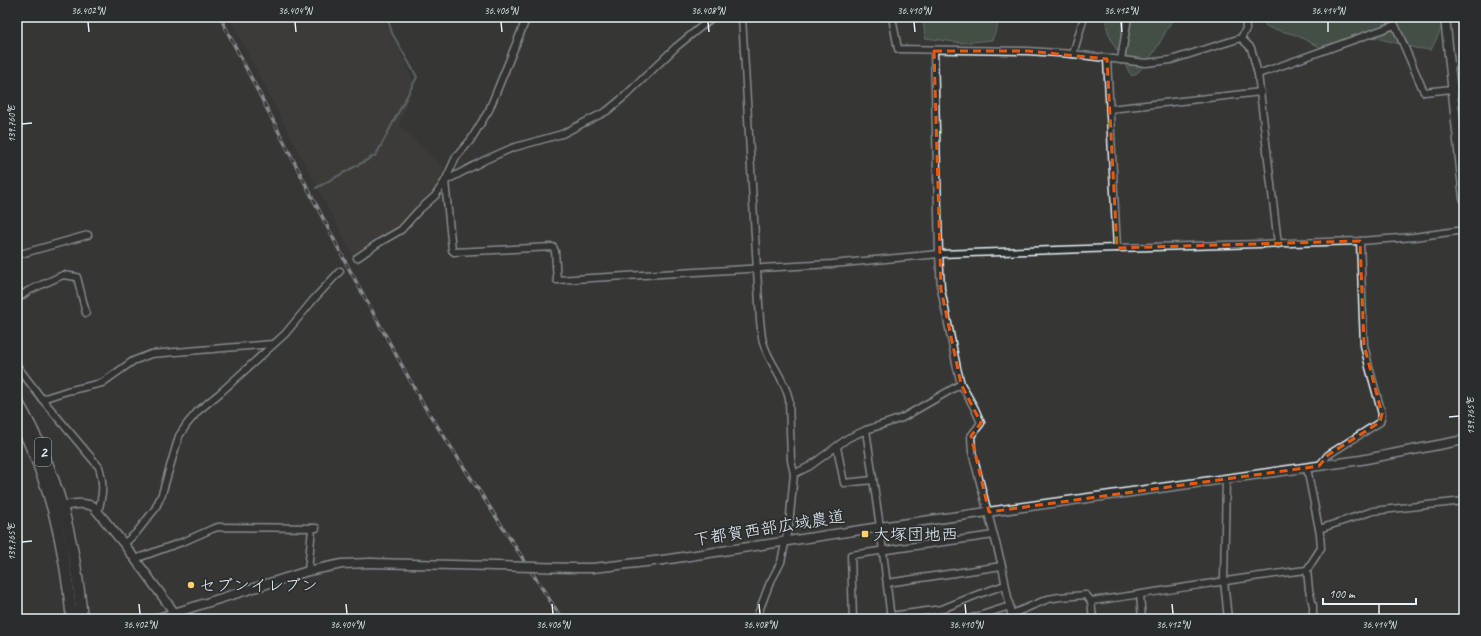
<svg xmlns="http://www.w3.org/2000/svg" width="1481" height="636" viewBox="0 0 1481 636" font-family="Caveat,'Klee One',sans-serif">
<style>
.built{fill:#45433d}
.green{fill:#536c5a;stroke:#9eaea9}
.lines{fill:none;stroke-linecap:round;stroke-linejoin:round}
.stream{stroke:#899ca5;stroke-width:2}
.minor-casing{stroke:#e8f1f8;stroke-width:9}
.tertiary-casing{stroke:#e8f1f8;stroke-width:11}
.primary-casing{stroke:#e8f1f8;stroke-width:13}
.minor{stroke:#2a2d2e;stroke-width:6}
.tertiary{stroke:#2a2d2e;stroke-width:8}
.primary{stroke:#2a2d2e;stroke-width:10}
.rail-casing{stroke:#e8f1f8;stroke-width:3.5}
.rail{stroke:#2a2d2e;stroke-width:2;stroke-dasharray:6;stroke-linecap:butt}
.tertiary-bridge-casing{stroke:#e8f1f8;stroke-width:11;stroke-linecap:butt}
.tertiary-bridge{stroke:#2a2d2e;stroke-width:8}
.marked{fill:none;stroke:#e8590c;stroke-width:3;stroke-dasharray:8 5;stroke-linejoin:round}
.ticks{fill:none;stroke:#e8f1f8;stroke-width:1.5}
.poi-dot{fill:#ffd166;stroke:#2a2d2e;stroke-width:1.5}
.labels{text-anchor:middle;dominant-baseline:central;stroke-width:3.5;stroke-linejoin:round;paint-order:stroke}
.shield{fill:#2a2d2e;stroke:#afb6bb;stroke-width:1}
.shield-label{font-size:16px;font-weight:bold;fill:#e8f1f8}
.street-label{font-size:17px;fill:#e8f1f8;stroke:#2a2d2e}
.poi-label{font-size:17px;fill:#e8f1f8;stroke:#2a2d2e;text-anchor:start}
.neatline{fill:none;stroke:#e8f1f8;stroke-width:1.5}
.ticks-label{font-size:10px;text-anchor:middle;fill:#e8f1f8}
</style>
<rect width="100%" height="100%" fill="#363735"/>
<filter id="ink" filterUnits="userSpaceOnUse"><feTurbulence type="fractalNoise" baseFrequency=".025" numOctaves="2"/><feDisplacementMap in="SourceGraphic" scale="8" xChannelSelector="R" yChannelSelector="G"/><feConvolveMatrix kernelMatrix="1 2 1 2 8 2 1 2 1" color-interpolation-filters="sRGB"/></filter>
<g filter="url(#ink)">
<polygon class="built" points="229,17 383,17 414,83 399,126 444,168 438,183 430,197 414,210 399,227 353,255"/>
<g class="green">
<polygon points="923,17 998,17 997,28 992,40 962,43 925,38"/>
<path d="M1106,17H1174C1165,32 1148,69 1132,76C1128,72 1127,67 1124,62C1116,48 1105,34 1106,17Z"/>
<polygon points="1264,17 1447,17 1431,50 1415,48 1369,36 1323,49 1296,35 1270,28 1265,25"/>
<polygon points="924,614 925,619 897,619"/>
</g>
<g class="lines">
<polyline class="stream" points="316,188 376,155 417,77 392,33 387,17"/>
<g class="minor-casing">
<g id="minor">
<path d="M742,17L760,320C761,327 761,335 763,342C769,363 784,377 789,399L791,460L794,474L789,525L781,562L769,585L756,619"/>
<polyline points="892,17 898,49 1028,51 1073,54 1146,63 1171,60 1241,38 1246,29 1245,17"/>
<polyline points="1241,38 1251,48 1258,74 1278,244"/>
<polyline points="934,51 939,254 941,289 957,368 961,384 975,409 981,423 971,436 972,452 1002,566 1012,619"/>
<polyline points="1073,54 1084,17"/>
<polyline points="1107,59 1117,248"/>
<polyline points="1121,60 1128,17"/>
<polyline points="1258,74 1395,25 1424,92 1452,89"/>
<polyline points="1110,109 1261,92"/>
<polyline points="445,181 452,250 454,252 553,247 555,251 557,280 832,264 939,254 1117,248 1360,241 1414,237 1464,230"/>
<polyline points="445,181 485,160 512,148 562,134 607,111 625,96 676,47 713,17"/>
<polyline points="17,255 88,235"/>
<polyline points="357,258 380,242 401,230 418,211 435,196 445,181 456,157 470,141 489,110 527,17"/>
<polyline points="17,299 28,291 63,275 77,277 86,313"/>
<path d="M17,366L42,399L99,467C104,483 103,495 98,511"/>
<polyline points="42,399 67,391 102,383 133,361 151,354 273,344"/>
<polyline points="866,430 880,527 891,619"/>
<polyline points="837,447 844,483 873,480"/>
<polyline points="1319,466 1328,455 1380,422 1382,414 1369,367 1364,345 1360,241"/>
<polyline points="1307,468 1320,534 1321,548 1307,570 1309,590 1313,606 1313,619"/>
<polyline points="794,474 810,466 848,438 866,430 902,418 961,384"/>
<polyline points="1226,479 1224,581 1228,619"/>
<polyline points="1319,529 1373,511 1464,501"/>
<polyline points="124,544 136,533 155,509 162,494 179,436 187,424 198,411 220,393 285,334 314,299 340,271"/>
<polyline points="135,559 185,541 212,529 218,527 316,528"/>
<polyline points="308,571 312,528"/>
<polyline points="887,583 1002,566"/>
<polyline points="1140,595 1142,619"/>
<polyline points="1091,601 1093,619"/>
<path d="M1012,614L1048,599L1060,597L1086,595L1091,601C1163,592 1235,578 1307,570"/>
<polyline points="890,616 942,609 979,594 1005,585"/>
<polyline points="853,619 851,555 994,535"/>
<polyline points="969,619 1010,606"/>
</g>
</g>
<g class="tertiary-casing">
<g id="tertiary">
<polyline points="1445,17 1464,198"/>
<path d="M63,506C74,504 82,502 93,506L124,544L179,619"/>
<polyline points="663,560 880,527 1361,460 1464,440"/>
<polyline points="155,619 308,571 342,564 370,563"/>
</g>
</g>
<g class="primary-casing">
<g id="primary">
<path d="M17,401C57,470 75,540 82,619"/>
<path d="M17,418C51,481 65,549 72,619"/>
</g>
</g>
<use href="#minor" class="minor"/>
<use href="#tertiary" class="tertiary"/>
<use href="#primary" class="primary"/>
<g class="rail-casing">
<polyline id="rail" points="220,17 347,265 423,404 562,619"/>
</g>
<use href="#rail" class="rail"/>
<g class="tertiary-bridge-casing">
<polyline id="tertiary-bridge" points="370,563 573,568 593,568 663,560"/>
</g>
<use href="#tertiary-bridge" class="tertiary-bridge"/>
</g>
</g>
<path d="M0 0H1481V636H0ZM934,51H1028L1107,59L1117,248L1360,241L1364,345L1382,414L1380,422L1328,455L1319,466L989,512L971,436L981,423L961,384L941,289Z" fill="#363735" fill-opacity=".55" fill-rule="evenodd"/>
<path class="marked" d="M934,51H1028L1107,59L1117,248L1360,241L1364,345L1382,414L1380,422L1328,455L1319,466L989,512L971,436L981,423L961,384L941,289Z"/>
<path class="ticks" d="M88,22L89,32M295,22L296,32M501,22L502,32M708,22L709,32M914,22L915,32M1121,22L1122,32M1328,22V32M22,124L32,123M1449,417L1459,416M22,542L32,541M139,604L140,614M346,604L347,614M552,604L553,614M759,604L760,614M965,604L966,614M1172,604L1173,614M1379,604V614"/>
<g class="poi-dot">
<rect x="861" y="530" width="8" height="8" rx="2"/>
<circle cx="191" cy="585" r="4"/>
</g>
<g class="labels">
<rect class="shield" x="35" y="438" width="16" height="28" rx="3"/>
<g class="shield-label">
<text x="43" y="452">2</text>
</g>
<g class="street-label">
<text transform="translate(769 528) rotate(-9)">下都賀西部広域農道</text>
</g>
<g class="poi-label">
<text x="873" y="534">大塚団地西</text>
<text x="199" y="585">セブンイレブン</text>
</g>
</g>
<rect width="1481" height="636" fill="none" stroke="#2a2d2e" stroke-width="44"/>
<path d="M1323 598v6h93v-6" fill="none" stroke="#e8f1f8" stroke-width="2"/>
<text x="1329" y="598" font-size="12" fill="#e8f1f8" stroke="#2a2d2e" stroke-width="3" paint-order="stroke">100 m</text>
<rect x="22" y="22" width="1437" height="592" class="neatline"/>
<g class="ticks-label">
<text x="88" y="14">36.402°N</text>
<text x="295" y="14">36.404°N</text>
<text x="501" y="14">36.406°N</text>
<text x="708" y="14">36.408°N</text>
<text x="914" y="14">36.410°N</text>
<text x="1121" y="14">36.412°N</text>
<text x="1328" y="14">36.414°N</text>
<text transform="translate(11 124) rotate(-90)" y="4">139.760°E</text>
<text transform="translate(1470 416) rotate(-90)" y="4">139.765°E</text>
<text transform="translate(11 542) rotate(-90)" y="4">139.765°E</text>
<text x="140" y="628">36.402°N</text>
<text x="347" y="628">36.404°N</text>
<text x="553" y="628">36.406°N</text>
<text x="760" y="628">36.408°N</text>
<text x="966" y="628">36.410°N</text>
<text x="1173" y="628">36.412°N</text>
<text x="1379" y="628">36.414°N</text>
</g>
</svg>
